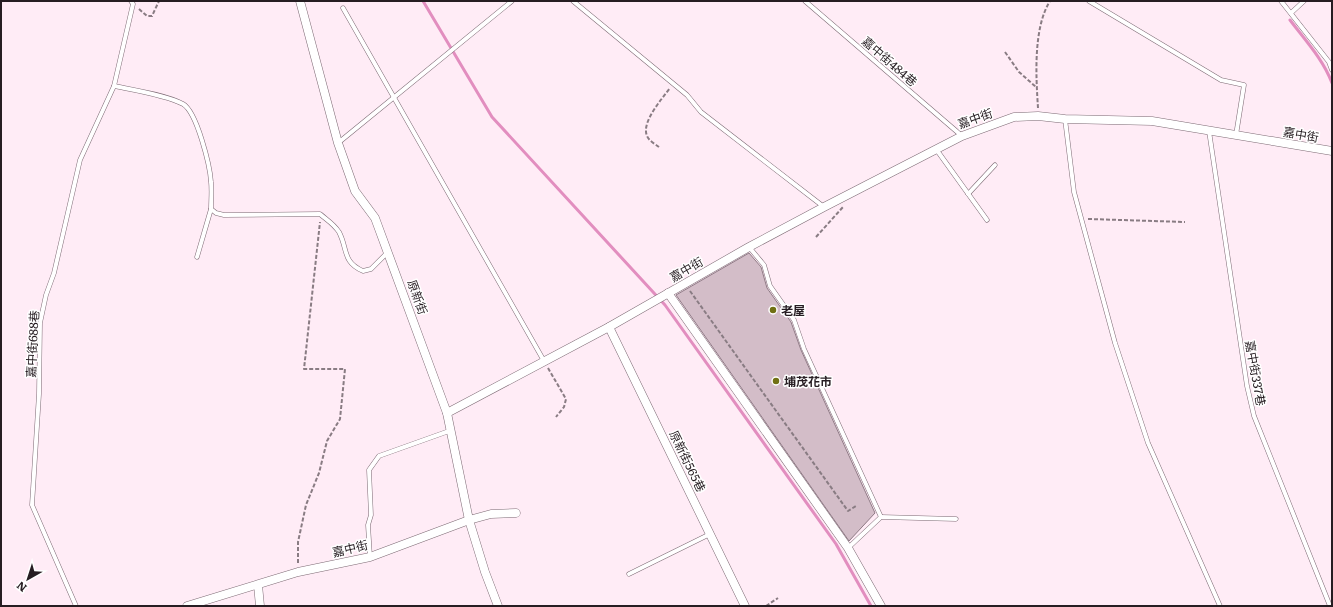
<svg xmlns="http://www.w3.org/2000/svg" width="1333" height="607" viewBox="0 0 1333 607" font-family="Literata,'Noto Sans TC',serif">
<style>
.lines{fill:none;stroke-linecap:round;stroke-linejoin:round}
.stream{stroke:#e28ebf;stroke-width:3}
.building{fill:#d3bdc8;stroke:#8e7a85}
.lane-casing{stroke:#7d6a74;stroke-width:5}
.street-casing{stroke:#7d6a74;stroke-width:9}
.path{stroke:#897c83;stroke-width:2;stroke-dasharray:4 2;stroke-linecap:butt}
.lane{stroke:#fff;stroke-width:4}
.street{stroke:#fff;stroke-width:8}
.poi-dot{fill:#707013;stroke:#fff;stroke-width:1.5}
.labels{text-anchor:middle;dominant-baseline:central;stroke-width:3;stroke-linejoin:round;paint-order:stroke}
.street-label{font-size:12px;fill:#261d22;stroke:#fff}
.poi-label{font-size:12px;font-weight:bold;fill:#261d22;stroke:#fff;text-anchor:start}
</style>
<rect width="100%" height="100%" fill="#ffecf6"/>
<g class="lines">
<g class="stream">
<polyline points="423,1 492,117 665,305 836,544 871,606"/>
<path d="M1290,20C1305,40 1323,59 1332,83"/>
</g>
</g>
<polygon class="building" points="749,253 761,267 767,288 791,322 801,350 875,513 849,541 676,295"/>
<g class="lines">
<g class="lane-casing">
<g id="lane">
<polyline points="573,1 687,95 701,112 824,207"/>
<polyline points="805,1 962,136"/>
<polyline points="1089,1 1221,80 1244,85 1236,135"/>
<polyline points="1281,1 1329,62 1332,70"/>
<polyline points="343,8 544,361"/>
<polyline points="1291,13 1304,1"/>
<path d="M114,86C134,90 166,95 183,104C197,112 210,166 211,182C212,191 211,200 211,209L216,213L224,215L320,214C327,220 334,224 339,232C348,249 342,262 363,271L371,269L388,252"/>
<polyline points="1065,119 1074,192 1115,343 1148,443 1220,606"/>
<polyline points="1209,131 1247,386 1254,416 1330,606"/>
<polyline points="338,143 512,1"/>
<polyline points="936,149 987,220"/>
<polyline points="968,194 995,165"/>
<polyline points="749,247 764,265 770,286 794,320 804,349 881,517 848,548"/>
<polyline points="197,257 211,209"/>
<polyline points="881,517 956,519"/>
<polyline points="370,557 368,525 371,515 369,470 379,456 449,431"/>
<polyline points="629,574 710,534"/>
<polyline points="76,606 32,505 39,394 40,323 46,295 54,273 80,160 114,86 133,4 131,1"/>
</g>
</g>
<g class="street-casing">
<g id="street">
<polyline points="300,1 338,143 355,191 375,218 447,413 469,520 485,572 498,606"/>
<polyline points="668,293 848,548 881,606"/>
<polyline points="609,327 745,606"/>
<polyline points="447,413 609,327 749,247 824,207 962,136 1014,117 1038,116 1065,119 1152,121 1332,151"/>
<polyline points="258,585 260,606"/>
<polyline points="187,606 298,572 370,557 469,520 491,514 516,513"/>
</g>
</g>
<g class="path">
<polyline points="139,9 147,16 152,16 159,1"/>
<polyline points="1005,52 1019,72 1036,87"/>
<path d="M1038,108C1036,77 1033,28 1050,1"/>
<path d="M659,147C655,144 649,141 647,136C641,122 662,99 670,88"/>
<polyline points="1088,219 1185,222"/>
<polyline points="816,237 843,207"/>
<polyline points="690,291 848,511 856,506"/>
<polyline points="548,368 566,399 564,407 556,417"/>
<polyline points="298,563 298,542 306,505 319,473 327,441 340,419 345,369 304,369 320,222"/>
<polyline points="766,606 778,598"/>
</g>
<use href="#lane" class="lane"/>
<use href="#street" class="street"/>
</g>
<g class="poi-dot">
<circle cx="773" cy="310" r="4"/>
<circle cx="776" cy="381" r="4"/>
</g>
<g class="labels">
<g class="street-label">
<text transform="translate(890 61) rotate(41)">嘉中街484巷</text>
<text transform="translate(975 118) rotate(-20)">嘉中街</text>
<text transform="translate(1301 134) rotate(10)">嘉中街</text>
<text transform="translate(686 269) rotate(-30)">嘉中街</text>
<text transform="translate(418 297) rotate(70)">原新街</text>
<text transform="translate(32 344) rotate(-87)">嘉中街688巷</text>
<text transform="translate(1256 373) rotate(80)">嘉中街337巷</text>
<text transform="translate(688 461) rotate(64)">原新街565巷</text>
<text transform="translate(350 548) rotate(-13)">嘉中街</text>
</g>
<g class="poi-label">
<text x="781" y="310">老屋</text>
<text x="784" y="381">埔茂花市</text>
</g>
</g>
<rect width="1333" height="607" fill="none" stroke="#261d22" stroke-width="4"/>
<g transform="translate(28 579) rotate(219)" stroke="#ffffff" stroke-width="3" paint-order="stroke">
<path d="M0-3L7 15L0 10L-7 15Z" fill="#261d22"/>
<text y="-6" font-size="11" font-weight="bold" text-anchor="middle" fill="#261d22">N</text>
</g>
</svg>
